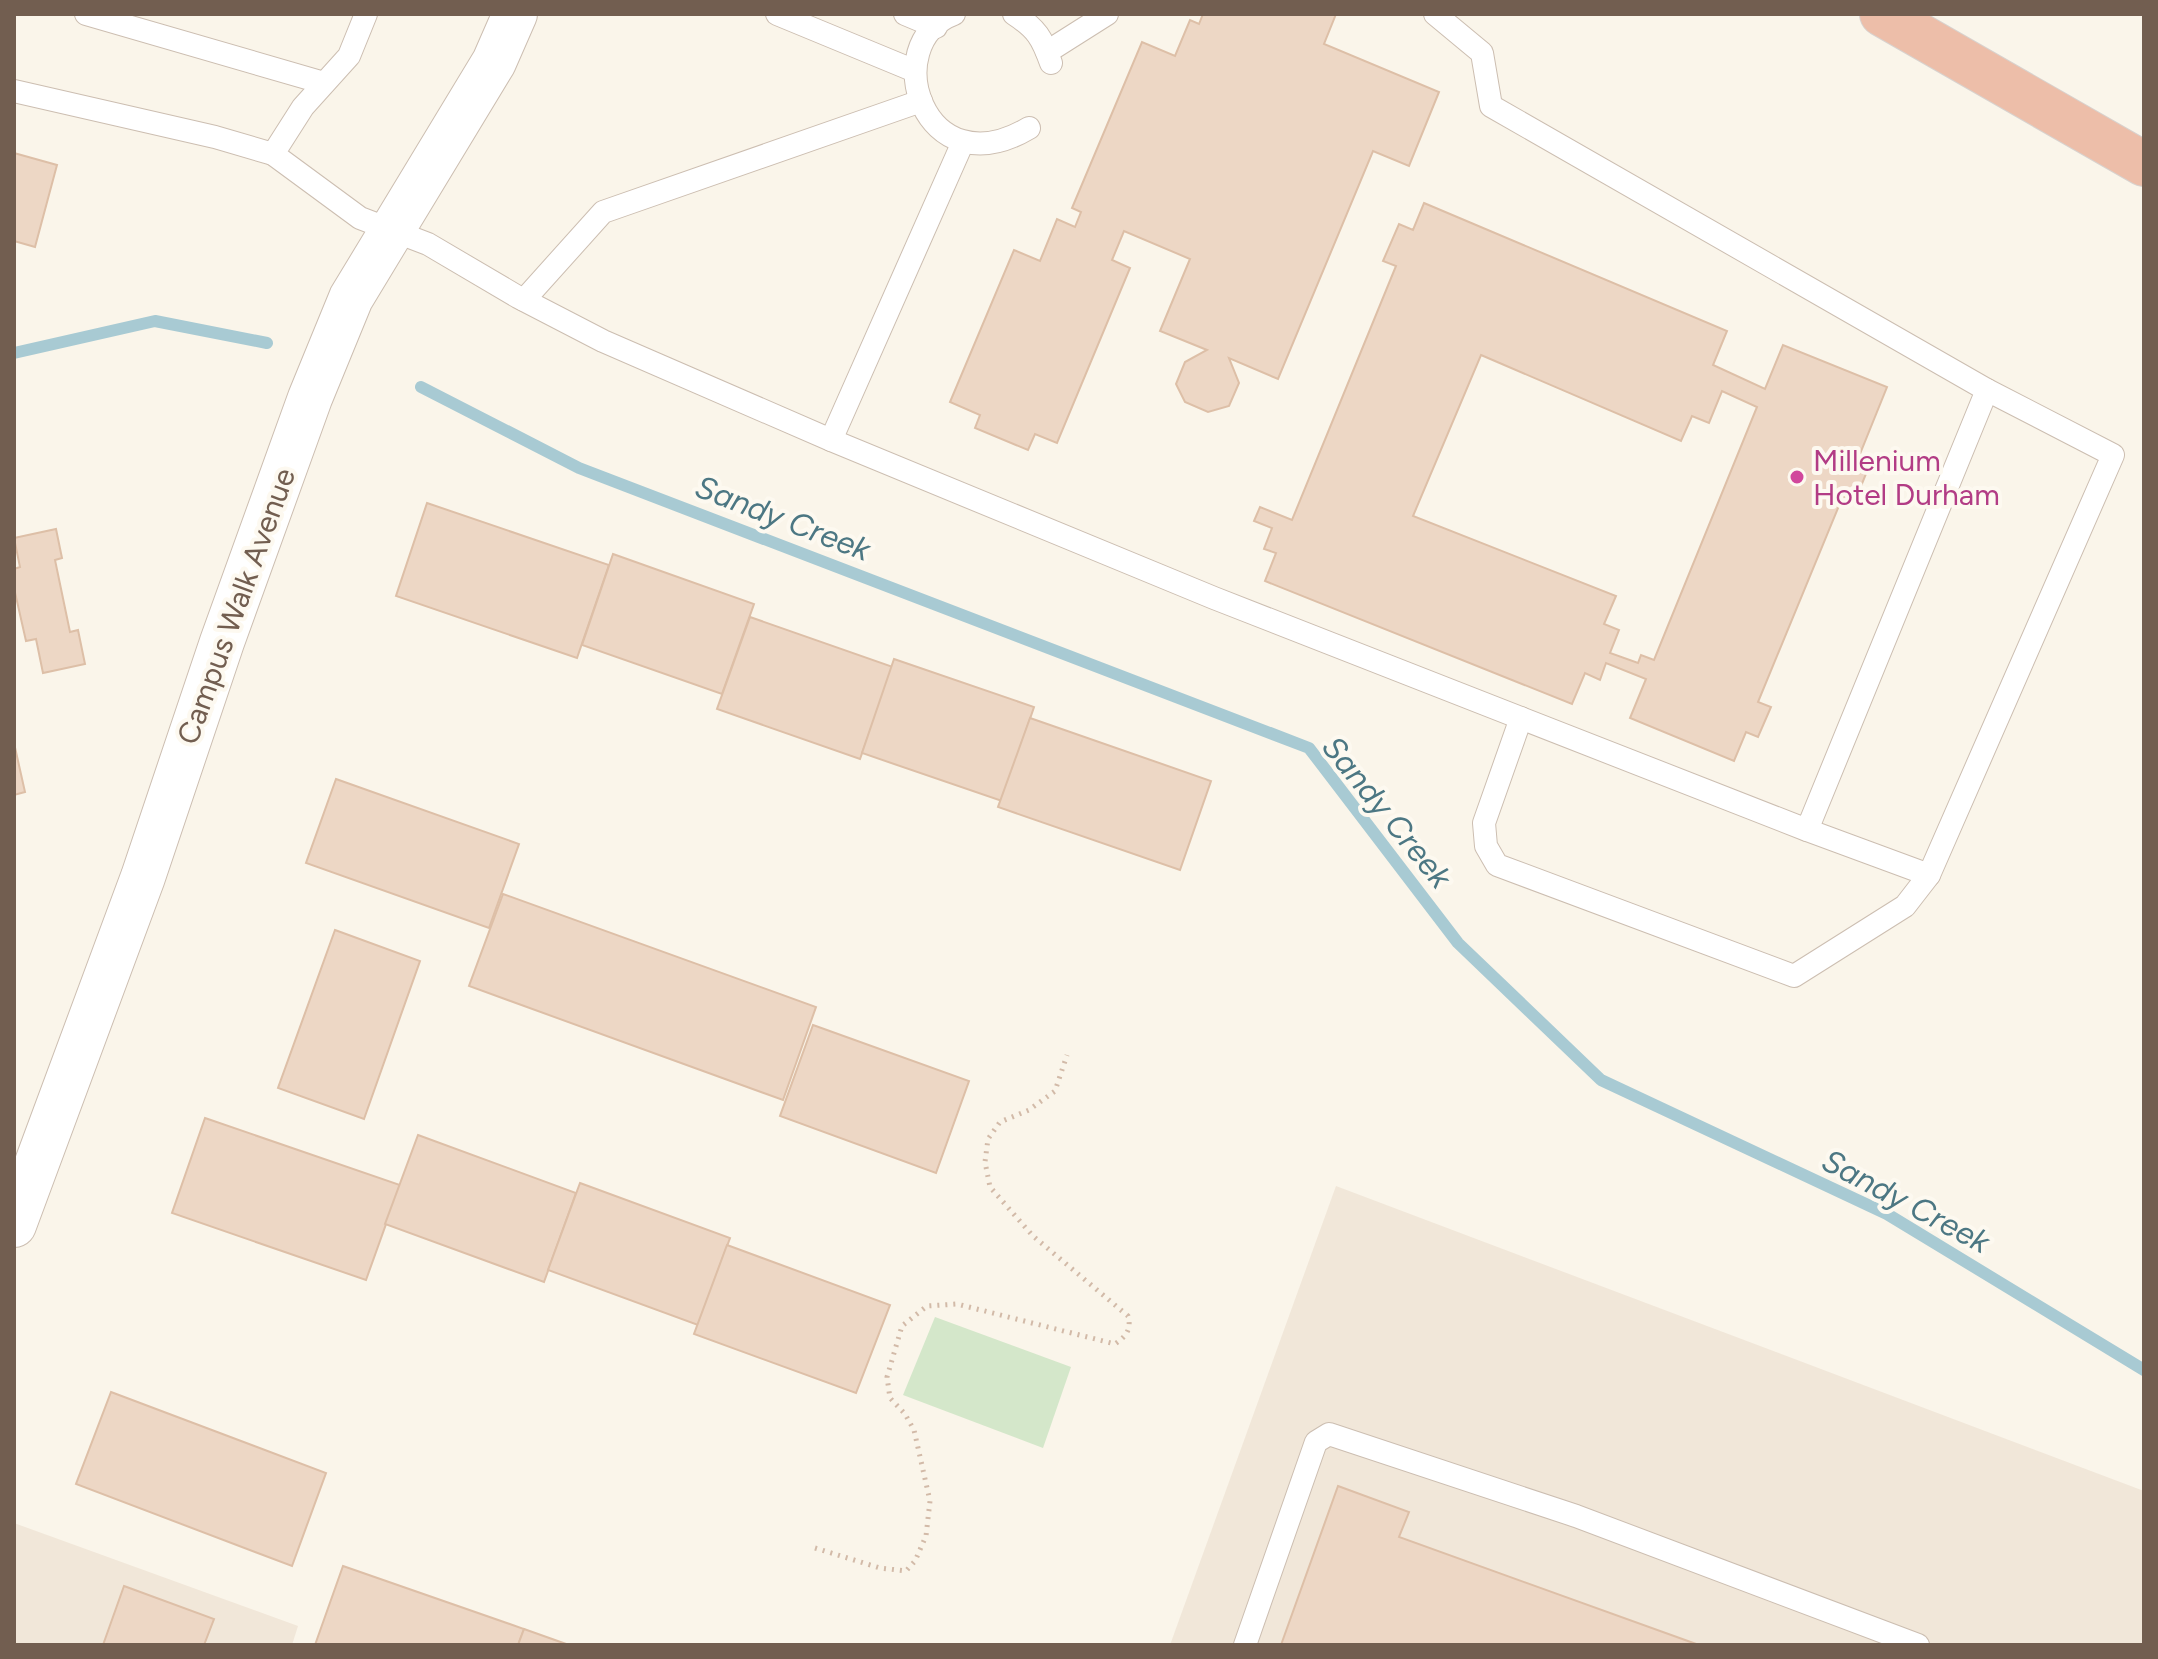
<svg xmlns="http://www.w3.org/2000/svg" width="2158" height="1659" viewBox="0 0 2158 1659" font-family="Figtree,sans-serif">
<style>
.residential{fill:#f1e7d9}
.green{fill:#d4e7ca}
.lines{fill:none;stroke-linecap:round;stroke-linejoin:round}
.stream{stroke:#a8cad3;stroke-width:12}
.building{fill:#edd7c5;stroke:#ddbfa7;stroke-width:2;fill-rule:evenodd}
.lane-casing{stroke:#ccbeb1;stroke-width:24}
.street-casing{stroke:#ccbeb1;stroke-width:46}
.highway-casing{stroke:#d8d2ce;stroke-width:46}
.path{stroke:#d2baa8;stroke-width:5;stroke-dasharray:2 6;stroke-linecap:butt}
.lane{stroke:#fff;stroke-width:22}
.street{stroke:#fff;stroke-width:44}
.highway{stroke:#edbea9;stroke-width:44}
.hotel-dot{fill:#d1479c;stroke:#fdf9f0;stroke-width:3}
.labels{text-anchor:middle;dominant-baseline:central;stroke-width:8;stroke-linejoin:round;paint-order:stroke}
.hotel-label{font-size:30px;fill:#b23c85;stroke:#fdf9f0;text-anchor:start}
.street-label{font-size:30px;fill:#725e50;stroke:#fdf9f0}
.water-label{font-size:32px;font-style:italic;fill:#4c7783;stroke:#fdf9f0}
</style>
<rect width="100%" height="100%" fill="#faf5ea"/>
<g class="residential">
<polygon points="1336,1186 2144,1491 2144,1645 1170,1645"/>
<polygon points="14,1523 298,1626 292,1645 14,1645"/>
</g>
<polygon class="green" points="935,1317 1071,1367 1043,1448 903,1395"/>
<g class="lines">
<g class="stream">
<polyline points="14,353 155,321 267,343"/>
<polyline points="421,387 579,468 1309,748 1458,943 1601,1080 1887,1214 2144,1370"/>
</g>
</g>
<g class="building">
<polygon points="1203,14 1336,14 1324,44 1439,92 1409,166 1373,151 1278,379 1229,358 1239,383 1229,406 1208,412 1185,402 1176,384 1185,362 1207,350 1160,331 1190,259 1124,231 1112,260 1130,268 1057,443 1035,434 1028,450 975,428 980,415 950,402 1014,250 1040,261 1057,219 1075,227 1081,212 1072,208 1142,42 1175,56 1190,20 1199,24"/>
<polygon points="14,153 57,165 35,247 14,241"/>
<path d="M1424,203L1727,331L1713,365L1765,389L1783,345L1887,387L1860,454L1872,459L1855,501L1843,496L1758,702L1771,707L1758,737L1746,732L1734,761L1630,718L1646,679L1606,663L1600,680L1585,673L1572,704L1265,581L1276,553L1264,549L1272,528L1254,521L1260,507L1292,520L1396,266L1383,261L1399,224L1413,230ZM1481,355L1681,441L1692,416L1709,423L1722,391L1757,407L1654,660L1641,655L1638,663L1610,653L1619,630L1604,624L1616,596L1413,516Z"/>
<polygon points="427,503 609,565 577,658 396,596"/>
<polygon points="56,529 62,558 55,560 70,632 78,630 85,664 43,673 36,639 26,641 14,588 14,569 20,567 14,538"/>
<polygon points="613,554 754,604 722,694 582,645"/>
<polygon points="750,617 893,667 860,759 717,709"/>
<polygon points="894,659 1034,707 1002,801 862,753"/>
<polygon points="1030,718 1211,781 1180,870 998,807"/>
<polygon points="14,743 25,792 14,795"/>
<polygon points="336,779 519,844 489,928 306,863"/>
<polygon points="503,894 816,1007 783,1100 469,986"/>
<polygon points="335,930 420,961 364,1119 278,1088"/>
<polygon points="813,1025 969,1081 936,1173 780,1116"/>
<polygon points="205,1118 400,1185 366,1280 172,1213"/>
<polygon points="418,1135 576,1193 544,1282 385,1224"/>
<polygon points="580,1183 730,1238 698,1325 548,1270"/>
<polygon points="727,1245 890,1305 856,1393 694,1334"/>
<polygon points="111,1392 326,1473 292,1566 76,1484"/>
<polygon points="1338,1486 1409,1512 1399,1537 1699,1645 1281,1645"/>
<polygon points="343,1566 524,1629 518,1645 315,1645"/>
<polygon points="124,1586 214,1619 204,1645 103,1645"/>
<polygon points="524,1629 569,1645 518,1645"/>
</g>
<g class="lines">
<g class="lane-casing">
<g id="lane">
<polyline points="86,14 324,83"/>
<polyline points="366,14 349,56 303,107 273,154 360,218 428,244 518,297 603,341 831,440 1214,598 1807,830 1987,390 1491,106 1482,53 1435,14"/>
<polyline points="777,14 915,71"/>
<polyline points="905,14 936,27"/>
<path d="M954,14C877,43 923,191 1029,128"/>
<path d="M1014,14C1037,29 1042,38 1051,63"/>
<polyline points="1047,52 1107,14"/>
<polyline points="14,91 215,137 273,154"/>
<polyline points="524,300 603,212 921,101"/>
<polyline points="831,440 963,142"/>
<polyline points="1521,718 1484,823 1486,846 1497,865 1794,976 1905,906 1929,875 2113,455 1987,390"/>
<polyline points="1807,830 1929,875"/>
<polyline points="1245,1645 1316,1442 1329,1434 1576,1516 1918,1645"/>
</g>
</g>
<g class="street-casing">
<polyline id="street" points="14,1225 143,877 222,642 310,398 351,298 494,62 515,14"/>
</g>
<g class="highway-casing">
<polyline id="highway" points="1882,14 2144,164"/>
</g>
<path class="path" d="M815,1548L880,1568L906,1571L915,1561L926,1536L930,1501L914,1430L905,1414L890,1398L887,1377L902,1326L927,1306L957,1304L1115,1344C1125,1337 1132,1330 1128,1316L1033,1236L990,1187L985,1162L988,1139L1000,1122L1029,1110L1055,1091L1067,1055"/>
<use href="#lane" class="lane"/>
<use href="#street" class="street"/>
<use href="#highway" class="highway"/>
</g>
<circle class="hotel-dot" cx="1797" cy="477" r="8"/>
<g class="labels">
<g class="hotel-label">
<text x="1813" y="460">Millenium<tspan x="1813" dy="34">Hotel Durham</tspan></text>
</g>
<g class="street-label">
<text transform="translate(236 606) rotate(-70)">Campus Walk Avenue</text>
</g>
<g class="water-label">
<text transform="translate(783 518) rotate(21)">Sandy Creek</text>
<text transform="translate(1387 812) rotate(51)">Sandy Creek</text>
<text transform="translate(1906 1201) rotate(28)">Sandy Creek</text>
</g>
</g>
<rect width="2158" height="1659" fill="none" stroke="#725e50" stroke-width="32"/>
</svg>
